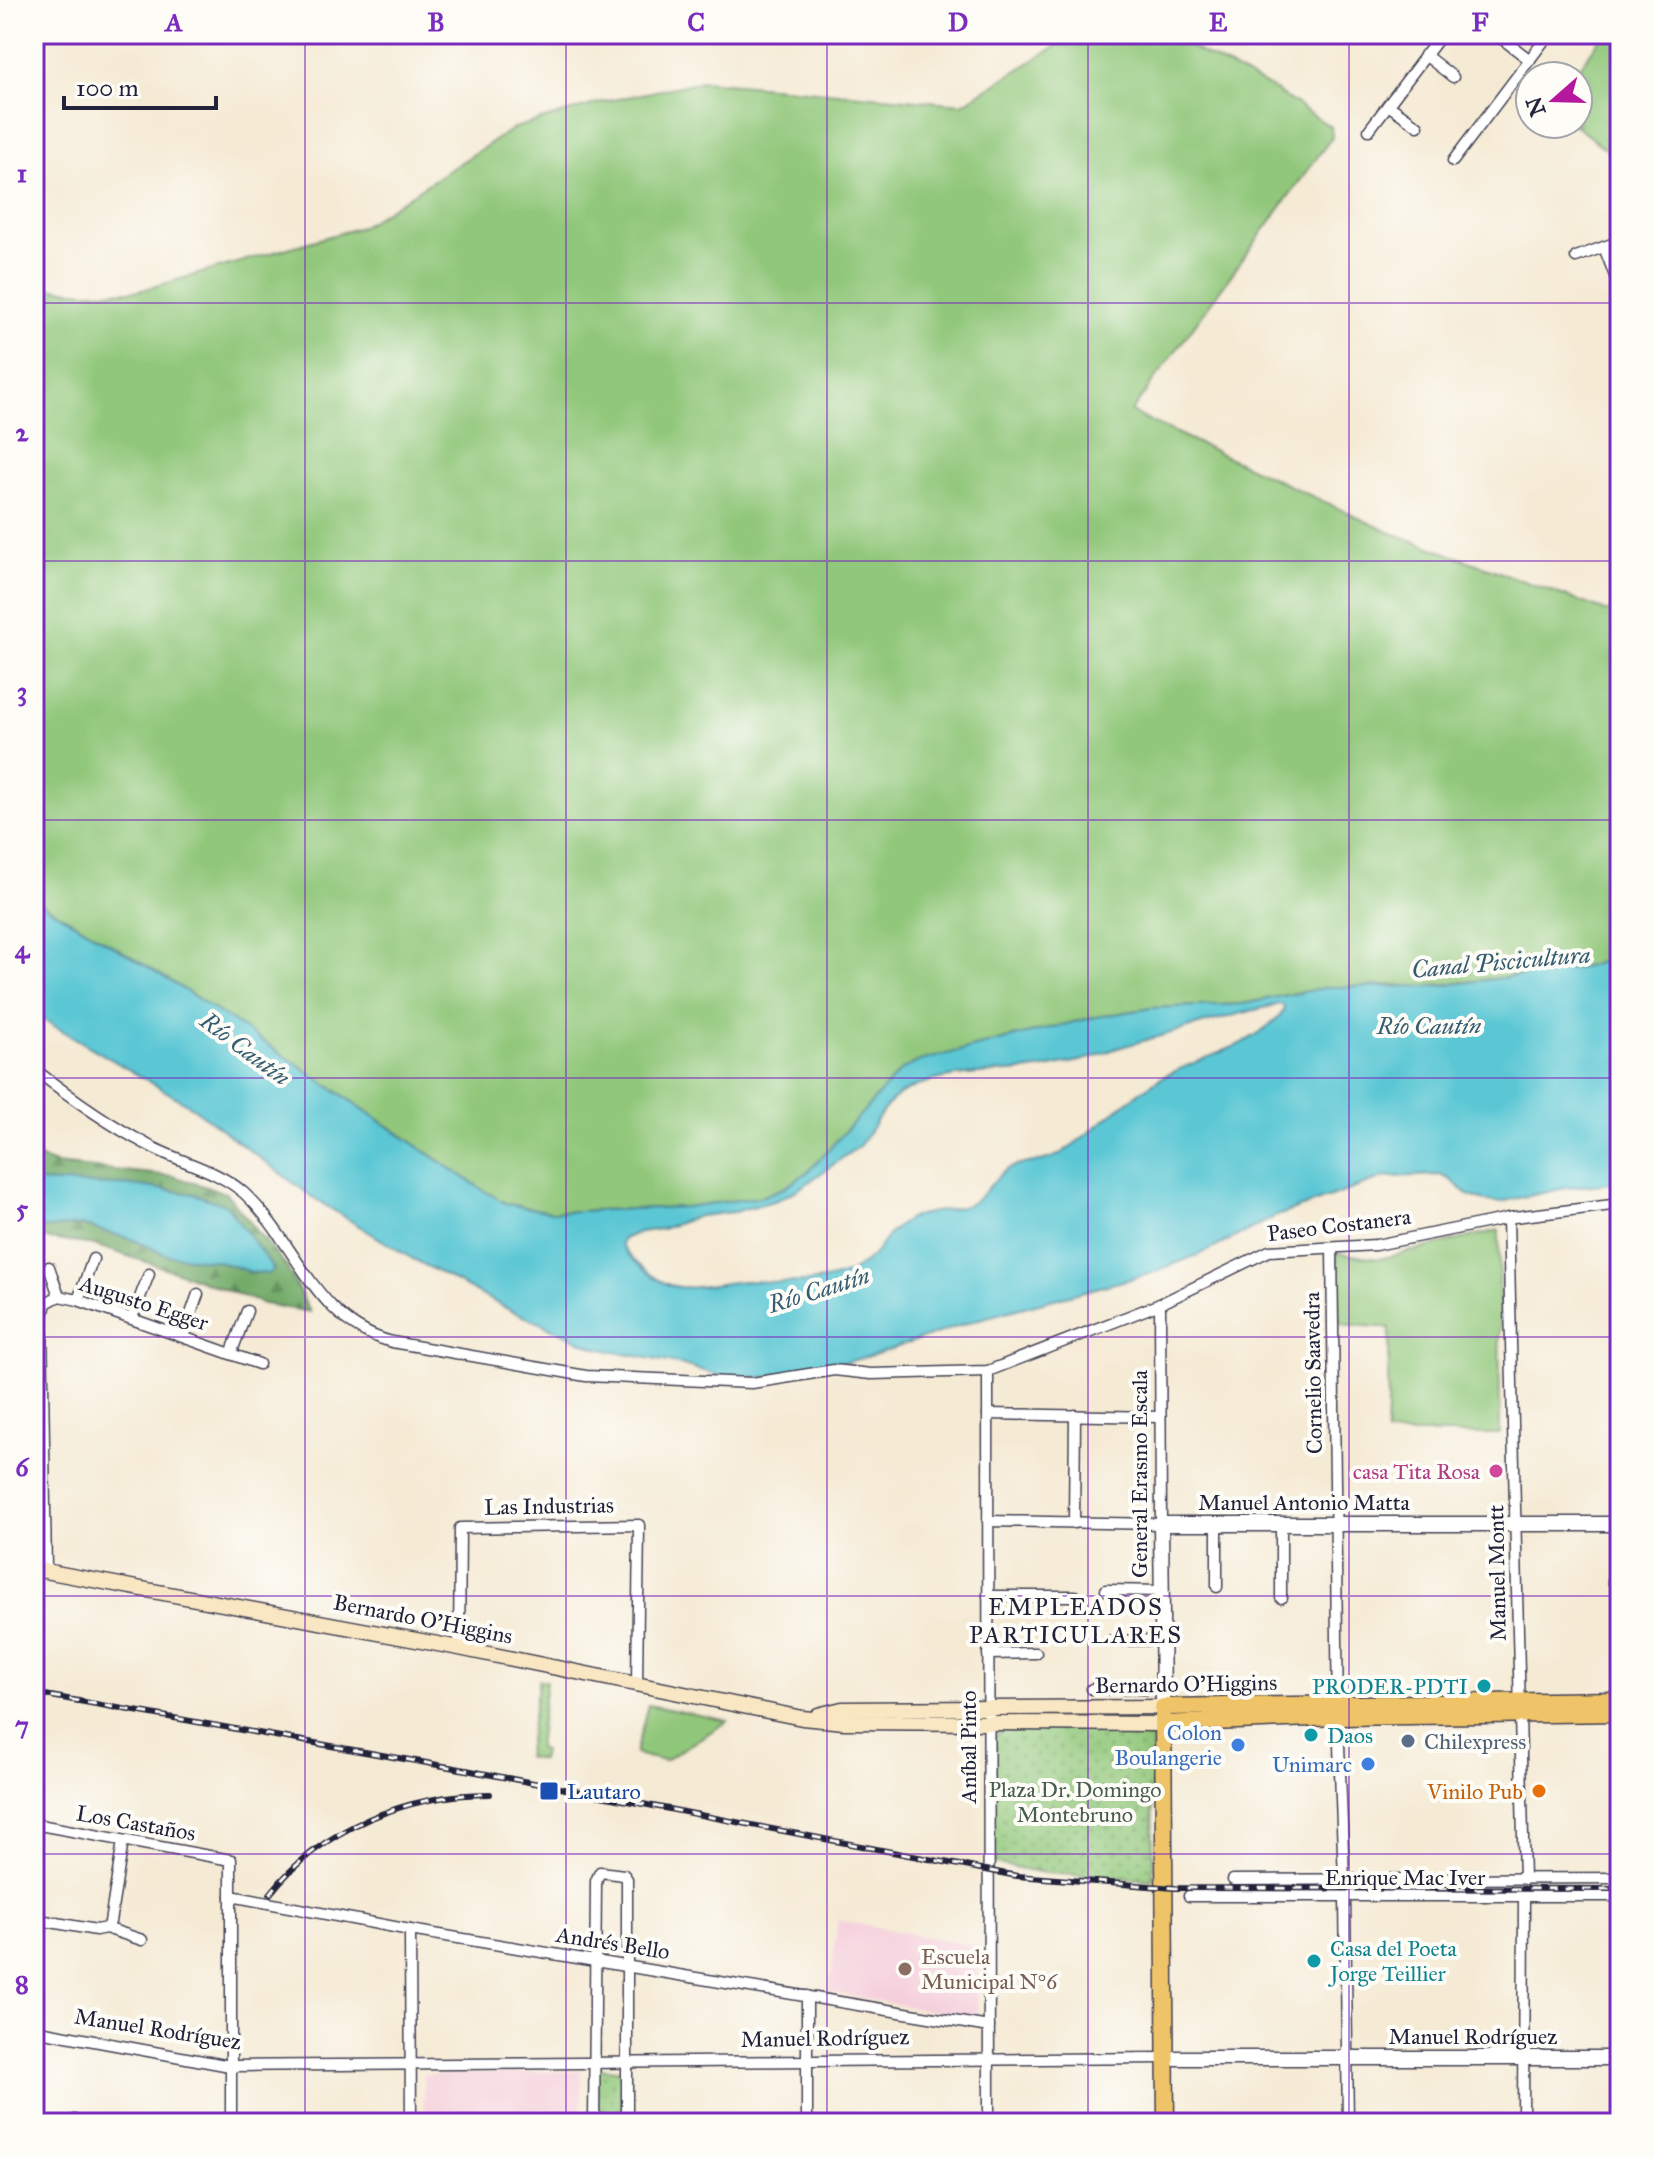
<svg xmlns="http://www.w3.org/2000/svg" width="1654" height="2157" viewBox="0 0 1654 2157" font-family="'IM FELL Great Primer',serif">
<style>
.built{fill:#f5cfdc}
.grass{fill:#91c77a;stroke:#5a745a;stroke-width:2}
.forest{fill:url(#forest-firs);stroke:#4b6752;stroke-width:2}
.park{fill:url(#park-dots);stroke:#5a745a;stroke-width:2}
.water{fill:#5bc7d4;stroke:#3e7488;stroke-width:2;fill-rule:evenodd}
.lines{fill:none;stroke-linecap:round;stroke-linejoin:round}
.minor-casing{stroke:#424052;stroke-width:13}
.tertiary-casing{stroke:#424052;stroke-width:17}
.secondary-casing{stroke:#424052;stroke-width:17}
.primary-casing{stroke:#424052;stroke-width:19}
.minor{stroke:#fff;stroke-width:10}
.tertiary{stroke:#fff;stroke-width:14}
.secondary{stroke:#f9e7c3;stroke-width:14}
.primary{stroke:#efc469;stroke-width:16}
.rail-casing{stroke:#22223b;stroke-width:6}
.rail{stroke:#fdfcf7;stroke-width:3;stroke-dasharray:9;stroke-linecap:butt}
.grid{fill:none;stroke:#7b2cbf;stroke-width:2;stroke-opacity:0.55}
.hotel-dot{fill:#d1479c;stroke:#fdfcf7;stroke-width:3}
.culture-dot{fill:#0f9aa8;stroke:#fdfcf7;stroke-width:3}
.service-dot{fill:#5c6f8a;stroke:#fdfcf7;stroke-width:3}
.shop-dot{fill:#3f7fe0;stroke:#fdfcf7;stroke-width:3}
.transit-dot{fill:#1a4fb4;stroke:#fdfcf7;stroke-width:3}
.food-dot{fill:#e8710a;stroke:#fdfcf7;stroke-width:3}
.education-dot{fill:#8d6e63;stroke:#fdfcf7;stroke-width:3}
.labels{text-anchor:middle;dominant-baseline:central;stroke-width:8;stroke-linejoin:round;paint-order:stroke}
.street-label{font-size:22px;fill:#22223b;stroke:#fdfcf7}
.hotel-label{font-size:22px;fill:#b23c85;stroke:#fdfcf7;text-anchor:end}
.culture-label{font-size:22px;fill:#0d838f;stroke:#fdfcf7;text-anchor:start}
.shop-label{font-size:22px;fill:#366cbe;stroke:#fdfcf7;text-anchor:end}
.service-label{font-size:22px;fill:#4e5e75;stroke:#fdfcf7;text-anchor:start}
.park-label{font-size:22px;fill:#495c51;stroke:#fdfcf7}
.transit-label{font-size:22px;fill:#164399;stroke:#fdfcf7;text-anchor:start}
.food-label{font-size:22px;fill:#c56008;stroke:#fdfcf7;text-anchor:end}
.education-label{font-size:22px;fill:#785e54;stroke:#fdfcf7;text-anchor:start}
.water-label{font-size:24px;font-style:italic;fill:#365c71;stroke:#fdfcf7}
.neighbourhood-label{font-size:24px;letter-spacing:2px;fill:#22223b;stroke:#fdfcf7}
.neatline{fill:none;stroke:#7b2cbf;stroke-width:3}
.grid-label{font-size:26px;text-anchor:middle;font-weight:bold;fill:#7b2cbf}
</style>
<defs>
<pattern id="forest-firs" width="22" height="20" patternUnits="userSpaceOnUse" patternTransform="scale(2)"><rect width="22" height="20" fill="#74ac6a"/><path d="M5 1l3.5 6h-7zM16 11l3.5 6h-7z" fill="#5f8c58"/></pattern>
<pattern id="park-dots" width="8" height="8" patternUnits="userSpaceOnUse" patternTransform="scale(2)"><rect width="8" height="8" fill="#91c77a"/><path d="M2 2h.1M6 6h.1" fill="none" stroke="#76a165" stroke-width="1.8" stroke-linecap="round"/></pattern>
</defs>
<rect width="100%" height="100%" fill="#fdfcf7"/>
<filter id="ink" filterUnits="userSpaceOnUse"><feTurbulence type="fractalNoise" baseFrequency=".0125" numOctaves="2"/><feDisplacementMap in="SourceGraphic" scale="16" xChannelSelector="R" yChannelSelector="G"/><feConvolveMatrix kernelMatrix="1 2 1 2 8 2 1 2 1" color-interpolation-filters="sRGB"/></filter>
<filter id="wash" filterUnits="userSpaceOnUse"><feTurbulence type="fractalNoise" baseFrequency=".006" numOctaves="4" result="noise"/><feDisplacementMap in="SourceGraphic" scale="32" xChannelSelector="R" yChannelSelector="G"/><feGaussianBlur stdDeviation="1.8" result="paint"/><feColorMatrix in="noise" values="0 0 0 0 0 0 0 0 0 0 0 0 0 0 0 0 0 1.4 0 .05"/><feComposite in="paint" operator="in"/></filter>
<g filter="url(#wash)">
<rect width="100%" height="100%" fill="#f5ead4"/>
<g class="built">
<polygon points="838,1920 979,1947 977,2019 829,1992"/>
<polygon points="581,2071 582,2123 424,2123 423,2075"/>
</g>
<g class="grass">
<path d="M1076,34H1152L1180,42L1268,86L1331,127L1332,137L1131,412L1389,532L1620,616V948L1614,955L1602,962L1581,968L1548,973L1417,987L1395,985L1300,992L1243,1004L1152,1008L1090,1018L920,1061L902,1070L809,1171L786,1187L761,1197L685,1207L551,1212L507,1204L483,1190C335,1092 190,986 34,900V287L86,292L139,291L361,227L514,128L599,103L703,81L962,104Z"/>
<polygon points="1604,34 1620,34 1620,160 1573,124 1578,124 1578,76 1573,76"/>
<polygon points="1499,1230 1500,1434 1386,1434 1390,1328 1340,1324 1336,1253 1379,1259"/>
<polygon points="539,1680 546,1681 538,1749 543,1751 541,1760 526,1757"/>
<polygon points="648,1705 728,1721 664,1761 635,1754"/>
</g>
<polygon class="forest" points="34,1156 55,1164 173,1176 226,1193 286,1266 310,1312 264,1304 180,1273 94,1245 34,1237 34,1229 81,1225 134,1240 167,1255 217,1261 251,1272 194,1194 140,1186 34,1182"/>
<g class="park">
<polygon points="1145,1727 1152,1733 1153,1880 1045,1873 992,1863 995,1736 1008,1728"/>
<polygon points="597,2068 624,2071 624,2123 598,2123"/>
</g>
<g class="water">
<path d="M34,900C190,986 335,1092 483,1190L507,1204L552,1212L685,1207L761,1197L786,1187L809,1171L901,1070L920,1061L1090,1018L1152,1008L1243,1004L1328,987L1437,986L1581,968C1596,964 1610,960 1620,948V1182L1566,1188L1500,1202L1485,1201L1468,1195L1451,1180L1441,1175L1386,1177L1274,1217L1210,1250L1149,1274L979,1319L877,1354L839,1364L769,1377L728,1378L683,1365L596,1348L506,1308L411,1258L315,1199L189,1105L34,1014ZM1281,1004L1284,1007L1283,1012C1250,1049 1209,1053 1167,1075C1128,1096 1097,1130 1060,1154C1043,1164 1024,1161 1008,1169C994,1176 987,1194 973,1202C952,1214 925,1208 904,1222C892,1229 887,1237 879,1248C868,1264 848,1275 829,1279C802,1285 772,1281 745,1281C721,1282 689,1293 667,1284C650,1277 631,1259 621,1245L623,1239L639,1232L662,1229L699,1216L734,1212L777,1200L799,1189L859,1146C876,1126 881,1104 906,1091C943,1072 980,1075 1020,1071C1040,1070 1060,1065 1080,1061C1094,1058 1107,1051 1121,1047C1174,1033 1227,1015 1281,1004Z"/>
<polygon points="34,1182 140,1186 194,1194 226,1205 274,1269 269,1274 251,1272 217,1261 167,1255 134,1240 81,1225 34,1229"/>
</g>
</g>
<g filter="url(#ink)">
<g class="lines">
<g class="minor-casing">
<g id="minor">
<polyline points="1496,34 1530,60"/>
<polyline points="1425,55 1453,77"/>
<polyline points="1388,105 1418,126"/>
<polyline points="1369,130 1442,34"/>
<polyline points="1453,161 1549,34"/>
<polyline points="1604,247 1620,289"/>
<polyline points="1576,257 1620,241"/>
<path d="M34,1069C69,1096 106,1123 146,1144C178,1162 217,1169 244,1193C298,1243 314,1322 392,1342L586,1376L752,1383L834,1370L871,1374L988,1371L1160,1304L1269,1251L1376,1245L1514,1217L1620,1204"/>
<polyline points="1508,1218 1524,1879"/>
<polyline points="1332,1248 1338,1717 1344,1880"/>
<polyline points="49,1267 59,1296"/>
<polyline points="78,1300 93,1259"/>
<polyline points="132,1318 149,1274"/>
<polyline points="183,1336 198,1294"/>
<polyline points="231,1354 247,1311"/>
<polyline points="988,1371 989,2123"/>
<polyline points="988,1414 1160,1417"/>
<polyline points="988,1521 1161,1524 1160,1304"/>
<polyline points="1074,1523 1075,1415"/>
<polyline points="1281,1524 1281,1598"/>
<polyline points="46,1570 42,1320 46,1303 59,1296 78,1300 259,1364"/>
<polyline points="1613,1581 1620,1581"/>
<polyline points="1217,1587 1217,1524"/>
<polyline points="1106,1590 1162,1591"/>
<polyline points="988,1596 1075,1596"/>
<polyline points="1109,1641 1162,1640"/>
<polyline points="459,1648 460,1528 639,1525 637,1684"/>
<polyline points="988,1654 1036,1653"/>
<polyline points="1092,1689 1163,1689"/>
<polyline points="34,1824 231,1860 231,2123"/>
<polyline points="1233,1880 1620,1878"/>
<polyline points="231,1896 410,1930 989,2027"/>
<polyline points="1189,1896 1620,1896"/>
<polyline points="1345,1898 1348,2123"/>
<polyline points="34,1919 96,1930 106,1928 110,1922 123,1841"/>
<polyline points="106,1928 142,1940"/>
<polyline points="410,1930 411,2123"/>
<polyline points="807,1996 807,2123"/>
<polyline points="34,2030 230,2066 1165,2058"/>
<polyline points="73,2123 74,2120"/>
<polyline points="594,2123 596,1881 600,1872 624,1875 627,1879 627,2123"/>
<polyline points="1523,2123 1524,1897"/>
</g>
</g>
<g class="tertiary-casing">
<g id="tertiary">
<polyline points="1163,1707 1161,1524 1620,1524"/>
<polyline points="1165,2058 1620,2058"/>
</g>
</g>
<g class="secondary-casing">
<g id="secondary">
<polyline points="34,1569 459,1648 802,1718 844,1722 1163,1724"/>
<polyline points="818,1715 842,1709 1163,1707"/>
</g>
</g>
<g class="primary-casing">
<g id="primary">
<polyline points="1163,1724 1338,1717 1620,1713"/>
<polyline points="1166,2123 1163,1707 1620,1700"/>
</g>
</g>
<use href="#minor" class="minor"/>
<use href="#tertiary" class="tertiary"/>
<use href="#secondary" class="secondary"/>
<use href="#primary" class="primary"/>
<g class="rail-casing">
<g id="rail">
<polyline points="34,1693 466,1770 1017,1876 1175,1888 1620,1889"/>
<path d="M270,1894C321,1828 408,1794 490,1794"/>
</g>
</g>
<use href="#rail" class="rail"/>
</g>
</g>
<path class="grid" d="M305,34V2123M566,34V2123M827,34V2123M1088,34V2123M1349,34V2123M34,303H1620M34,561H1620M34,820H1620M34,1078H1620M34,1337H1620M34,1596H1620M34,1854H1620"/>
<circle class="hotel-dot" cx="1496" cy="1471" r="8"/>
<g class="culture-dot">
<circle cx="1484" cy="1686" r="8"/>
<circle cx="1311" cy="1735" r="8"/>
<circle cx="1314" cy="1961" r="8"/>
</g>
<circle class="service-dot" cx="1408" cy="1741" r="8"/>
<g class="shop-dot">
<circle cx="1238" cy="1745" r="8"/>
<circle cx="1368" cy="1764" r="8"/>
</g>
<rect class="transit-dot" x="539" y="1781" width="20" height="20" rx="4"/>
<circle class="food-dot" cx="1539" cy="1791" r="8"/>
<circle class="education-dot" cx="905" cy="1969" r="8"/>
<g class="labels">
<g class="street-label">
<text transform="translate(1339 1225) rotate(-7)">Paseo Costanera</text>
<text transform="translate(144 1303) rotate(18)">Augusto Egger</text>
<text transform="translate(1313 1373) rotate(-91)">Cornelio Saavedra</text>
<text transform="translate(1139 1474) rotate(-90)">General Erasmo Escala</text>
<text x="1304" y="1502">Manuel Antonio Matta</text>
<text transform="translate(549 1506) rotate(-1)">Las Industrias</text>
<text transform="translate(1497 1573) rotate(-91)">Manuel Montt</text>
<text transform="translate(423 1619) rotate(11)">Bernardo O'Higgins</text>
<text transform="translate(1186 1684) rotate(-1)">Bernardo O'Higgins</text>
<text transform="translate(968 1747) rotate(-90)">Aníbal Pinto</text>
<text transform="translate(136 1823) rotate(10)">Los Castaños</text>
<text x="1405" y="1877">Enrique Mac Iver</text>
<text transform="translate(613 1943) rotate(9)">Andrés Bello</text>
<text transform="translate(158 2029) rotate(9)">Manuel Rodríguez</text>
<text x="1473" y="2036">Manuel Rodríguez</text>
<text transform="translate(825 2038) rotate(-1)">Manuel Rodríguez</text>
</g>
<g class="hotel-label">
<text x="1480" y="1471">casa Tita Rosa</text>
</g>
<g class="culture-label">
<text x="1468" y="1686" text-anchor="end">PRODER-PDTI</text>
<text x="1327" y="1735">Daos</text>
<text x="1330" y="1948">Casa del Poeta<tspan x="1330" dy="25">Jorge Teillier</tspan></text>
</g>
<g class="shop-label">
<text x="1222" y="1732">Colon<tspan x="1222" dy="25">Boulangerie</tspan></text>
<text x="1352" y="1764">Unimarc</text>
</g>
<g class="service-label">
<text x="1424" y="1741">Chilexpress</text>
</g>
<g class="park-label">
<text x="1075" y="1789">Plaza Dr. Domingo<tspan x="1075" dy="25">Montebruno</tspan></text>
</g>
<g class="transit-label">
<text x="567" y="1791">Lautaro</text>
</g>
<g class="food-label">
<text x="1523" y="1791">Vinilo Pub</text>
</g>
<g class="education-label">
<text x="921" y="1956">Escuela<tspan x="921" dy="25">Municipal N°6</tspan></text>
</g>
<g class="water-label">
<text transform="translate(1501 962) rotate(-5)">Canal Piscicultura</text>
<text x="1429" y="1026">Río Cautín</text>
<text transform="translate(245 1049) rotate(37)">Río Cautín</text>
<text transform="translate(819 1290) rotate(-17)">Río Cautín</text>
</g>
<g class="neighbourhood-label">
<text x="1076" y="1607">EMPLEADOS<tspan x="1076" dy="28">PARTICULARES</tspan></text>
</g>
</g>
<rect width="1654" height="2157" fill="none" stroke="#fdfcf7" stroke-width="88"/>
<g transform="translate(1554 100) rotate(250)"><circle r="38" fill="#fdfcf7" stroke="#a5a5ac" stroke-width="2"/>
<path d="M0-6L14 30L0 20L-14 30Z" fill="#b5179e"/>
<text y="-12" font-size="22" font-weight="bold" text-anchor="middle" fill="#22223b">N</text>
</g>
<path d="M64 96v12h152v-12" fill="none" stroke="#22223b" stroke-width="4"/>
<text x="76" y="96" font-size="24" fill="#22223b" stroke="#fdfcf7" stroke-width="6" paint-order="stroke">100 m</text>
<rect x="44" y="44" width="1566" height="2069" class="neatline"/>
<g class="grid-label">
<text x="174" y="31">A</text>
<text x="436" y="31">B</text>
<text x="696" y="31">C</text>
<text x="958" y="31">D</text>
<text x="1218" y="31">E</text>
<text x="1480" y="31">F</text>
<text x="22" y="182">1</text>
<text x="22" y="441">2</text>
<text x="22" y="700">3</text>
<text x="22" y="958">4</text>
<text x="22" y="1217">5</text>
<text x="22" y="1476">6</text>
<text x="22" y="1734">7</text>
<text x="22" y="1993">8</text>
</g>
</svg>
